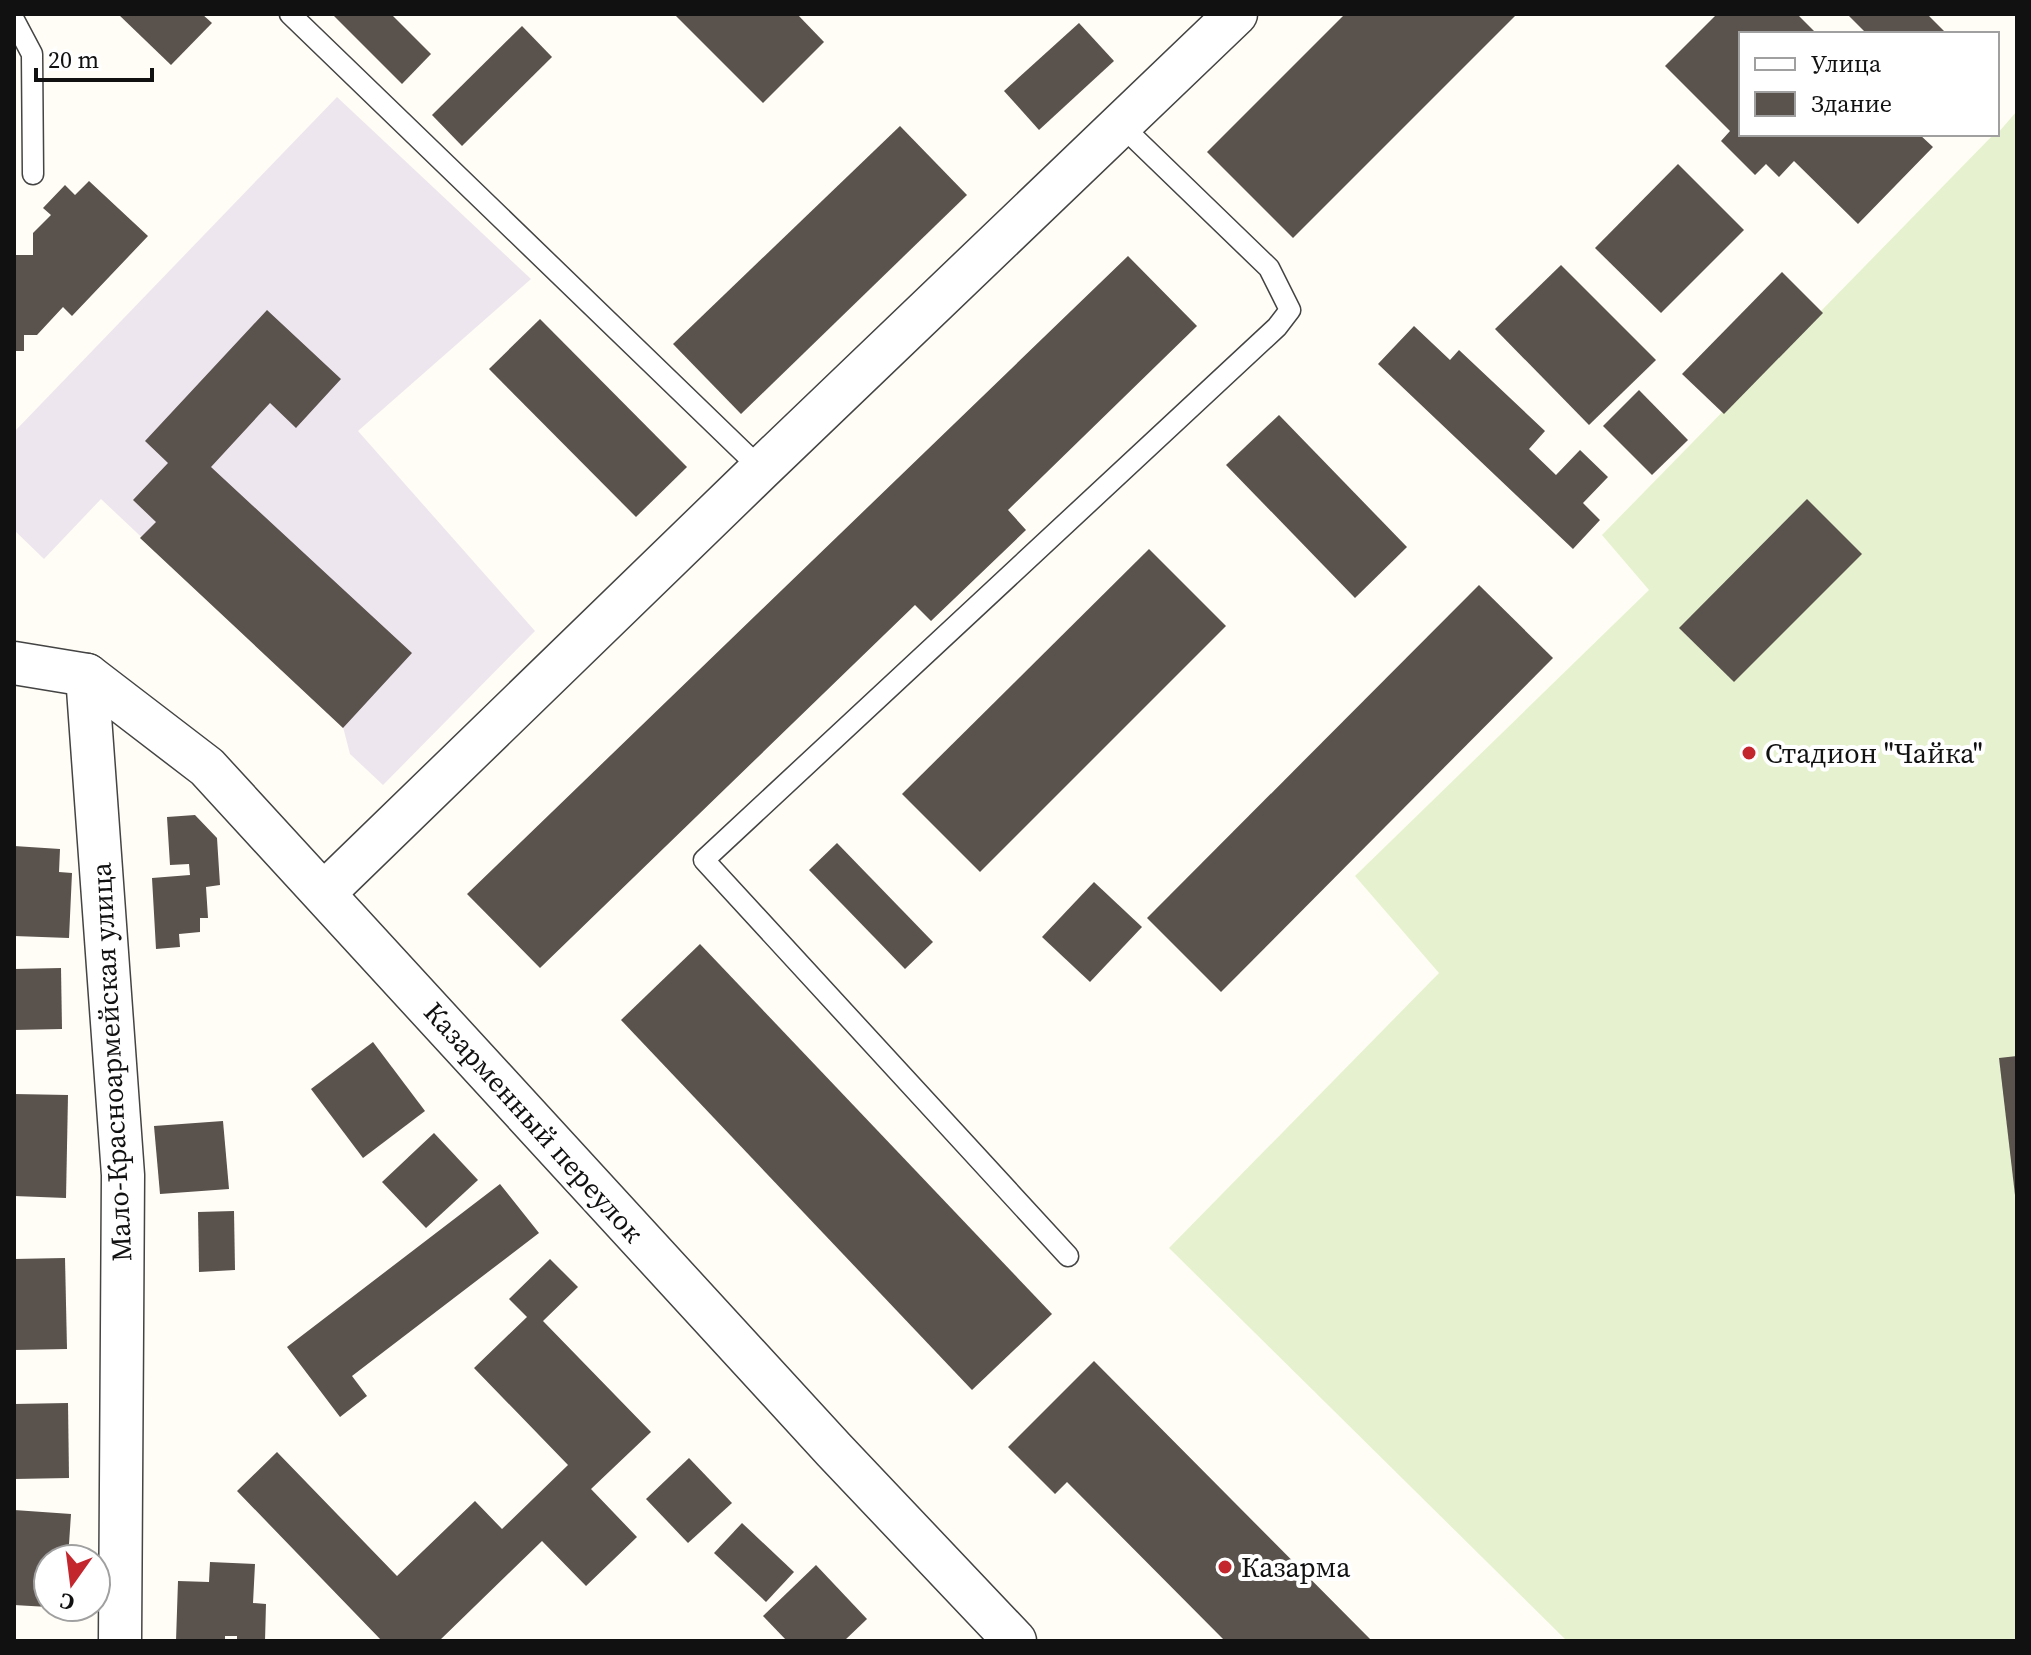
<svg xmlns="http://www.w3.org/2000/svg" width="2031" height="1655" viewBox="0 0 2031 1655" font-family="'Source Serif 4',serif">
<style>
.industrial{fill:#eee6ef}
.pitch{fill:#e6f2cf}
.building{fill:#5a524d}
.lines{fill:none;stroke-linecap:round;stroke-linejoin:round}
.lane-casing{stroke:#444;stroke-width:23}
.street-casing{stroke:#444;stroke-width:45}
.lane{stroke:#fff;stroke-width:20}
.street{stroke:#fff;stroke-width:42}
.poi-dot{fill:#c4262e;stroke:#fff;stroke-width:3}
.labels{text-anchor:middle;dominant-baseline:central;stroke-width:8;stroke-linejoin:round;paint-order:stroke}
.poi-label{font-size:28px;fill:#111;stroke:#fff;text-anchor:start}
.street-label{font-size:28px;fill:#111;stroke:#fff}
</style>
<rect width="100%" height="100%" fill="#fffdf5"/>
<polygon class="industrial" points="337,97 531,279 358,431 535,631 383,785 350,754 343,727 101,499 44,559 14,530 14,432"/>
<polygon class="pitch" points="2017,111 2017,1641 1567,1641 1169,1248 1439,973 1355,876 1649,590 1602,535 1994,134 1997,134"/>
<g class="building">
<polygon points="118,14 202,14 212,23 171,65"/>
<polygon points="332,14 391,14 431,54 402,84"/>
<polygon points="674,14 797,14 824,42 763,103"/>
<polygon points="1345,14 1517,14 1293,238 1207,152"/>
<polygon points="1717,14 1797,14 1817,34 1741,34 1741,134 1919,134 1933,147 1858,224 1794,161 1779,177 1766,164 1755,175 1721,141 1730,131 1665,66"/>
<polygon points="1847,14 1927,14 1947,34 1867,34"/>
<polygon points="1079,23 1114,61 1039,130 1004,91"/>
<polygon points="522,26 552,57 462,146 432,115"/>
<polygon points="900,126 967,195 741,414 673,344"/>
<polygon points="1678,164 1744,230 1661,313 1595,248"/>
<polygon points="89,181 148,236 72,316 63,307 37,335 24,335 24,351 14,351 14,255 33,255 33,233 51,215 43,208 65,185 75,195"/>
<polygon points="1128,256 1197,326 1008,510 1026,530 931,621 915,605 540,968 467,894"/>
<polygon points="1561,265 1656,360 1589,425 1495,329"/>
<polygon points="1782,272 1823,313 1724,414 1682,374"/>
<polygon points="267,310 341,379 296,428 270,403 211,467 412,653 343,728 140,538 156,522 133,500 168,463 145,441"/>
<polygon points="540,319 687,467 636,517 489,369"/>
<polygon points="1414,326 1450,360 1459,350 1545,431 1529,449 1556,475 1580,450 1608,477 1583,503 1600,520 1573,549 1378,364"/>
<polygon points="1639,390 1688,440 1652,475 1603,426"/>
<polygon points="1279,415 1407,547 1355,598 1226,465"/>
<polygon points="1807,499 1862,554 1734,682 1679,628"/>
<polygon points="1149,549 1226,626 980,872 902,794"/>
<polygon points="1479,585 1553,658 1221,992 1147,918"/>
<polygon points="195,815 217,838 220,885 206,887 208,918 200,918 200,932 179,934 180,947 156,949 152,878 190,875 189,864 170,865 167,817"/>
<polygon points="837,843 933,942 905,969 809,870"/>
<polygon points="14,846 60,849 59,872 72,873 69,938 14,936"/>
<polygon points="1094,882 1142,927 1090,982 1042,937"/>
<polygon points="700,944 1052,1314 972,1390 621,1020"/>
<polygon points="61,968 62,1029 14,1030 14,969"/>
<polygon points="373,1042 425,1111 363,1158 311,1089"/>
<polygon points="2017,1056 2017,1194 2015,1195 1999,1058"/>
<polygon points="14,1094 68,1095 66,1198 14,1196"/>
<polygon points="223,1121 229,1189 160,1194 154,1126"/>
<polygon points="434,1133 478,1180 426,1228 382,1182"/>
<polygon points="500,1184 539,1233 352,1376 367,1396 340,1417 287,1347"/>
<polygon points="234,1211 235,1270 199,1272 198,1212"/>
<polygon points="65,1258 67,1349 14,1350 14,1259"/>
<polygon points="550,1259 578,1287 543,1321 651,1432 591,1489 637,1537 586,1586 542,1541 439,1641 382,1641 237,1491 277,1452 397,1576 475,1501 502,1529 568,1465 474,1368 527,1317 509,1299"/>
<polygon points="1094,1361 1372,1641 1225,1641 1067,1482 1055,1494 1008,1447"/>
<polygon points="68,1403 69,1478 14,1479 14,1404"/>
<polygon points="689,1458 732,1503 688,1543 646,1499"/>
<polygon points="14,1510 71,1514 68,1559 48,1559 48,1607 14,1605"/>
<polygon points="742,1523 794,1572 766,1602 714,1553"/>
<polygon points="210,1562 255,1564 253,1603 266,1604 265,1641 237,1641 237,1636 225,1636 225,1641 176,1641 178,1581 209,1582"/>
<polygon points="816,1565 867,1619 844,1641 787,1641 763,1616"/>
</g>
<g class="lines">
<g class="lane-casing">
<g id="lane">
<polyline points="290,14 761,469"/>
<polyline points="14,20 32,54 33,174"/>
<polyline points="1068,1256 704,860 1277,327 1290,310 1269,268 1121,125"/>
</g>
</g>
<g class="street-casing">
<g id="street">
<polyline points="14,663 87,675 207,767 834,1450 1015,1641"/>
<polyline points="87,675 123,1175 120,1641"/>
<polyline points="324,893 761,469 1236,14"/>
</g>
</g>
<use href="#lane" class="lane"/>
<use href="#street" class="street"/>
</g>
<g class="poi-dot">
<circle cx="1749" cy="753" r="8"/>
<circle cx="1225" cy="1567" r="8"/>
</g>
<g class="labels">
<g class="poi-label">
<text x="1765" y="753">Стадион "Чайка"</text>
<text x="1241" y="1567">Казарма</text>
</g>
<g class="street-label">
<text transform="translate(111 1062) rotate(-93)">Мало-Красноармейская улица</text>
<text transform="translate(534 1122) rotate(48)">Казарменный переулок</text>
</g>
</g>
<rect width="2031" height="1655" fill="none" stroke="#111111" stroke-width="32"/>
<rect x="1739" y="32" width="260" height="104" fill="#ffffff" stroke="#a0a0a0" stroke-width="2"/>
<rect x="1755" y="58" width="40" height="12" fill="#ffffff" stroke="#a0a0a0" stroke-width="2"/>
<text x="1811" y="72" font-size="24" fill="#111111">Улица</text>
<rect x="1755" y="92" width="40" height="24" fill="#5a524d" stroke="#a0a0a0" stroke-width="2"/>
<text x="1811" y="112" font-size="24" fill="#111111">Здание</text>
<g transform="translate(72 1583) rotate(194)"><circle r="38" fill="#ffffff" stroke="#a0a0a0" stroke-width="2"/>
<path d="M0-6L14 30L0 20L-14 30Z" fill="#c4262e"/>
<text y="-12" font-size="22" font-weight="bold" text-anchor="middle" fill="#111111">С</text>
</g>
<path d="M36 68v12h116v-12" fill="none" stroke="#111111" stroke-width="4"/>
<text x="48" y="68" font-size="24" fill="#111111" stroke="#ffffff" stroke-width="6" paint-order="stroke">20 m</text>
</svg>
